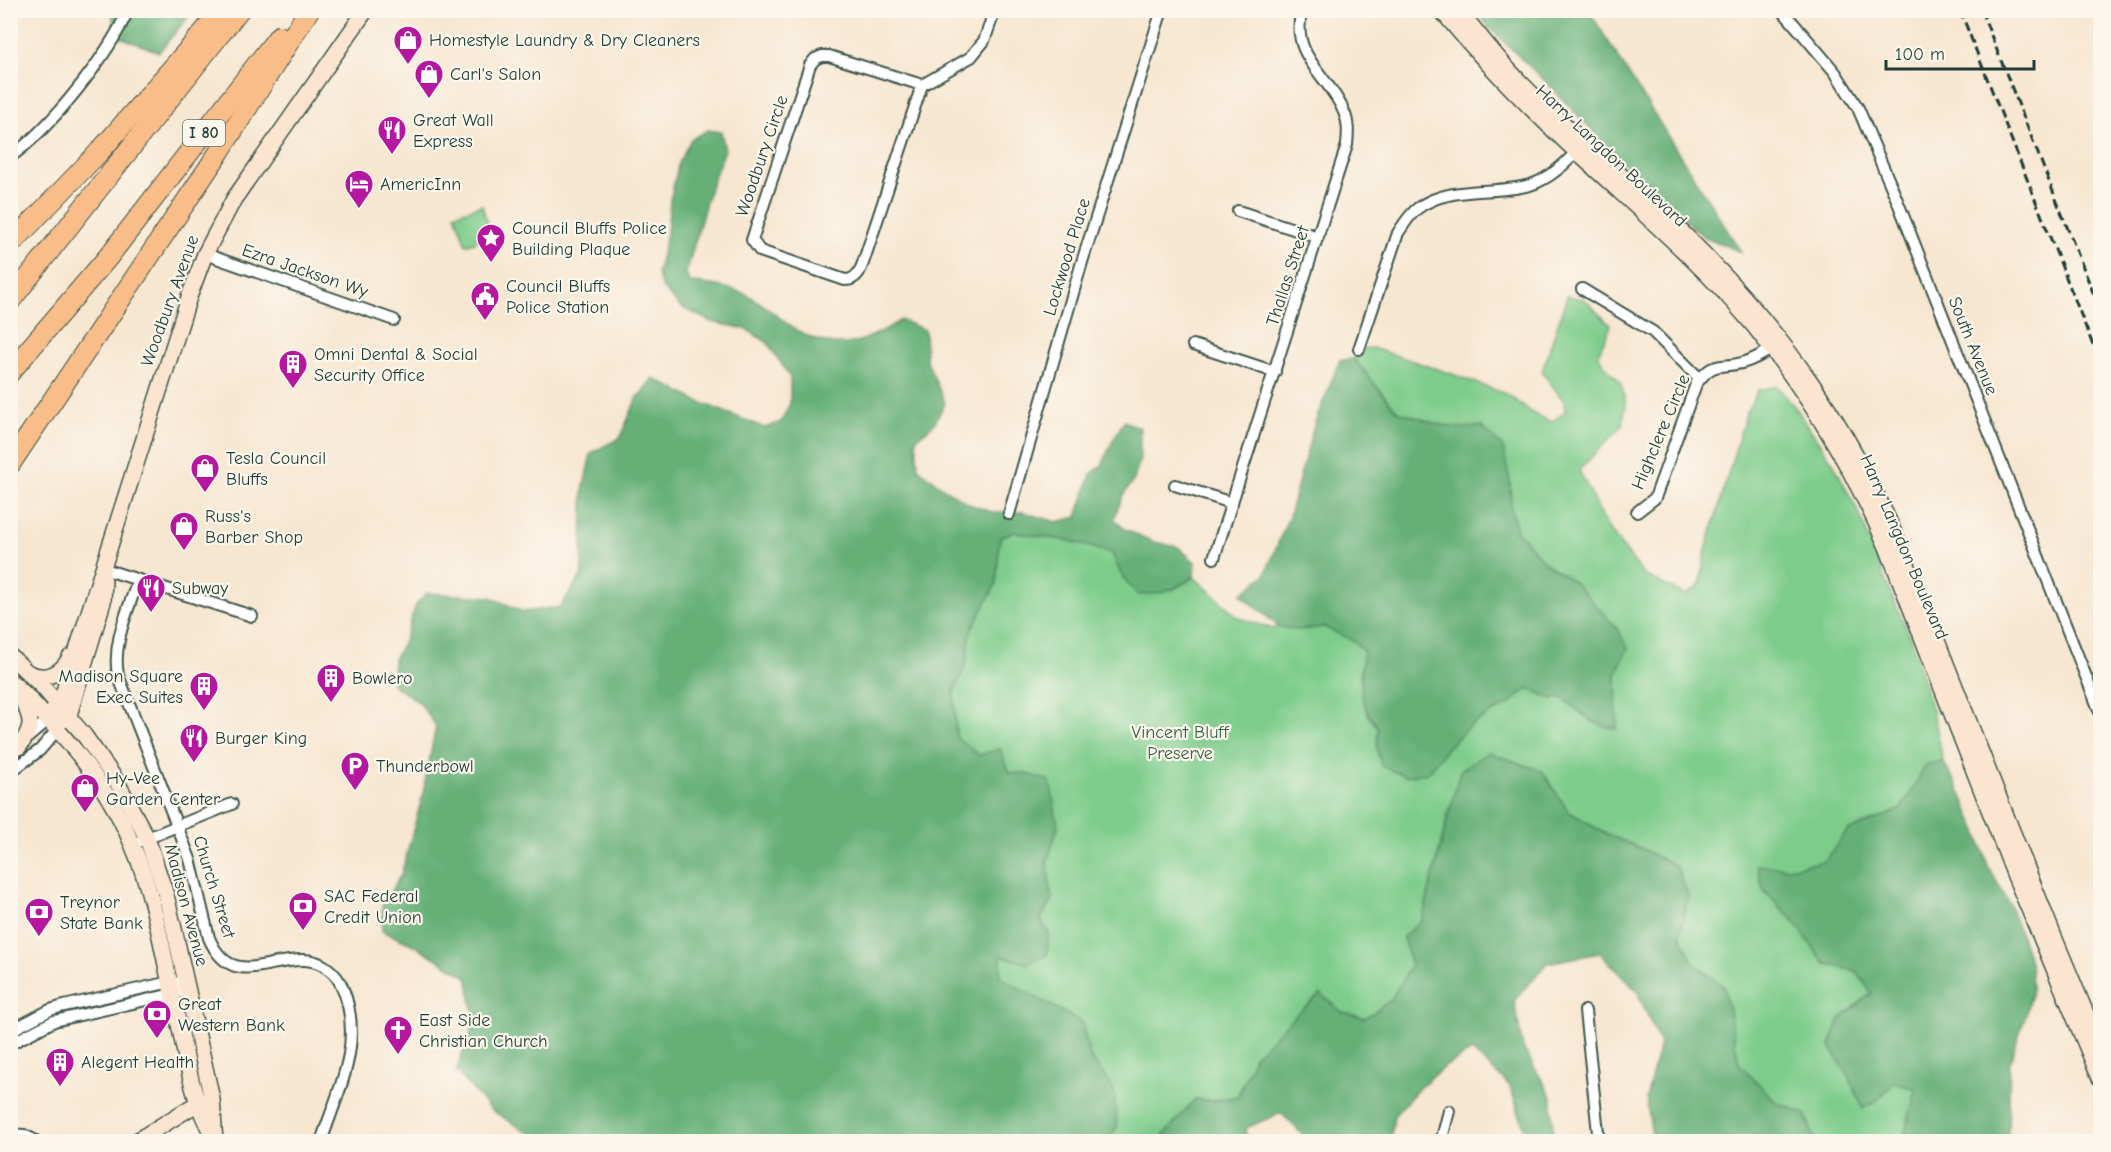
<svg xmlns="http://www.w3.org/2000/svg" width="2111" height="1152" viewBox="0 0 2111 1152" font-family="'Comic Neue',sans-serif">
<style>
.green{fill:#7ecc8c;stroke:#4e8460;stroke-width:1.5}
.forest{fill:#66b078;stroke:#427656;stroke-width:1.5}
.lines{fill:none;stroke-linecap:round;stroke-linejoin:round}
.minor-casing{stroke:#3f564b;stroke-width:14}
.secondary-casing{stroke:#3f564b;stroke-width:18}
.motorway-casing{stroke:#3f564b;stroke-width:22}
.minor{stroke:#fff;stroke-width:10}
.secondary{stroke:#fce5d0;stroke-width:15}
.motorway{stroke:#f8bd89;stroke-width:20}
.rail{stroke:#1f3d34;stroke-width:3;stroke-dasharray:9 4.5;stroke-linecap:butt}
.labels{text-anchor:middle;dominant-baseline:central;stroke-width:4.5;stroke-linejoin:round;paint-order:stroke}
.shield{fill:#fbf7ec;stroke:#61756b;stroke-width:1.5}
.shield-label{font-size:16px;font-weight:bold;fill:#1f3d34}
.poi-label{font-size:18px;fill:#1f3d34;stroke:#fbf7ec;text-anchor:start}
.street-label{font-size:18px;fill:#1f3d34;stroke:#fbf7ec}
.park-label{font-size:18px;fill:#37614a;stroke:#fbf7ec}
</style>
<rect width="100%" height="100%" fill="#fbf7ec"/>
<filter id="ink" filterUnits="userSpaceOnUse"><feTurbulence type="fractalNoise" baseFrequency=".0167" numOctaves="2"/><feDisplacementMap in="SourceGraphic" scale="12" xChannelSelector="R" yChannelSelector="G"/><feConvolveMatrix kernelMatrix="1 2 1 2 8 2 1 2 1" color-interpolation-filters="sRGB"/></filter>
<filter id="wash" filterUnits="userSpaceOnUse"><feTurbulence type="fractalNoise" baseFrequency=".008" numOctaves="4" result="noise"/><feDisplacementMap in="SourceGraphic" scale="24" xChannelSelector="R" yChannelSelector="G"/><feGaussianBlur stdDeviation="1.35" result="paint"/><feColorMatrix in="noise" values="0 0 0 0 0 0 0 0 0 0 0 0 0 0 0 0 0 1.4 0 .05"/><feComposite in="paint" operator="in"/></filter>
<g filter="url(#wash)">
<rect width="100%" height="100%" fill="#f7e6d0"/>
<g class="green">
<polygon points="482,205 491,236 466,245 455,214"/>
<path d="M1567,296L1584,299L1611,326L1598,354L1604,365L1621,383L1626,404L1622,426L1579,470L1608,528L1644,575L1686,595L1700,585L1706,550L1746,413L1758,390L1777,386L1798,411L1833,463L1859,513L1885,580L1913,644L1936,725L1943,761L1926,765L1916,784L1900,810L1847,831L1825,861L1788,868L1757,865L1763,890L1795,922L1824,963L1856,971L1872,993L1840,1019L1830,1046L1850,1078L1863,1108L1874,1103L1894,1083L1916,1088L1903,1141H1815L1805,1114L1776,1102L1739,1064L1724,987L1694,964L1680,935L1688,895L1676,866L1646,851L1602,832L1568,811L1542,771L1450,806L1422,920L1403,937L1411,965L1391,1000L1365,1018L1342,1012L1255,1055L1238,1096L1213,1101L1195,1099L1159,1141H1107L1117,1127L1114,1090L1090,1057L1082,1023C1055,1006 1026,994 1000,977L1001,955L1028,964L1040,919L1052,901L1047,861L1058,827L1024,773L1010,774L979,755L956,737L954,692L966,664L970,633L996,584L999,537L1014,532L1070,541L1112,553L1122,576L1173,590L1194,577L1239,618L1274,629L1278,626L1297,630L1324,627L1352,640L1364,652L1360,677L1368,716L1378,727L1377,748H1447L1466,729L1489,714L1510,704L1528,688L1552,699L1561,697L1593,722L1616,729V674L1574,582L1543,561L1517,531L1511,508L1510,482L1482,427L1460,428L1437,424L1397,411L1354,359L1359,349L1373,348L1452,374L1508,395L1530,412L1551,422L1565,412L1564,401L1542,372Z"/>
</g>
<g class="forest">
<polygon points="112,11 193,11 159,52 115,35"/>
<polygon points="1477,11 1589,11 1741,252 1703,236 1621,161 1546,82 1489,28"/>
<path d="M708,130L721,132L725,150L710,188L686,274L690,283C710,284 731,287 749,296C768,306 783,323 802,333C840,355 868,341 901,320L925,330L926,359L945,403L934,424L916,439L918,468L946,490L969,504L992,512H1023L1057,522L1077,517L1091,474L1102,466L1110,446L1124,421L1140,428V459L1134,480L1123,495L1114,519L1126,530L1154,542L1178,547L1195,562L1194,577C1174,590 1161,594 1138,595L1122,576L1112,553L1070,541L1014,532L1000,537L996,584L970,633L966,664L954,692L956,737L979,755L1000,749L1010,773H1024L1050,781L1058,827L1047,861L1052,901L1040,919L1049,934L1047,955L1028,964L1001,956L1000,976C1026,994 1055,1006 1082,1023L1090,1057L1114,1090L1117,1127L1107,1141H1028L1026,1136L973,1137L970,1142L542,1141L491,1110L456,1071L475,1021L467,977L416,946L382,931V905L401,875L422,798L436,726L420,703L392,684L394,659L404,641L416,605L427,593L491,597L523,612L560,607L582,575L583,491L591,453L620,438L636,400L653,378L697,401L765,428L781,422L790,403V377L767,342L746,329L711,322L679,306L662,287L657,274L667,234L670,200L679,162L691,139Z"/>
<path d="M1354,359L1397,411L1437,424L1460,428L1482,427L1503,447L1510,482L1511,508L1517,531L1543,561L1574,582L1616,627L1628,648L1616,674L1617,729C1594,727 1578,710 1561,697L1552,699L1528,688L1510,704L1489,714L1466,729L1447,748L1428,773L1405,776L1381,766L1377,749L1378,727C1357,703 1360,682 1364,652L1352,640L1324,627L1297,630L1278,626L1241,594L1265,575L1289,516L1315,422L1340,360Z"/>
<polygon points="1488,752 1542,771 1568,811 1602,832 1646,851 1676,866 1688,895 1680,935 1694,964 1724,987 1739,1064 1776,1102 1805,1114 1815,1141 1653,1141 1646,1098 1660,1044 1637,991 1600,953 1547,963 1514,1001 1523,1048 1552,1097 1553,1133 1527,1137 1510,1086 1472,1051 1444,1067 1420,1087 1394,1116 1391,1141 1309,1141 1281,1113 1246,1128 1246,1141 1159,1141 1195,1099 1213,1101 1238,1096 1255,1055 1298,1013 1321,994 1342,1012 1365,1018 1391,1000 1411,965 1403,937 1422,920 1460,771"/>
<polygon points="1943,762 1956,783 1975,825 1988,866 2010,905 2030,962 2032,989 2026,1015 2010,1061 2008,1141 1903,1141 1916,1089 1894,1083 1874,1103 1863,1109 1850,1078 1830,1046 1840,1019 1872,993 1856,971 1824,963 1795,922 1763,889 1757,865 1788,868 1825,861 1847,831 1900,810 1916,784 1926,764"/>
</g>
</g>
<g filter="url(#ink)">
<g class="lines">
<g class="minor-casing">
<g id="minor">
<polyline points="1782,10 1835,72 1858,108 1897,200 2100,712"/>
<path d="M822,56H829L922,85L866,254C862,266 859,280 845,280L760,251L752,240L810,65L815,59Z"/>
<polyline points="922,85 971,57 984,41 995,10"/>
<path d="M10,157C50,129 109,55 128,10"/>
<polyline points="1238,211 1318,237"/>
<polyline points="205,254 394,320"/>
<polyline points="1582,289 1653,332 1700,379"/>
<polyline points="1193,345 1275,372"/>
<path d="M1359,349L1398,233C1404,224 1409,215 1418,208C1448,185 1495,195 1530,185C1550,179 1567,162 1581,147"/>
<polyline points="1175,485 1232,503"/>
<path d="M1637,512L1655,498L1696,384C1714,360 1717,369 1742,363C1753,360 1767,352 1777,345"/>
<polyline points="1009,514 1082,262 1162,10"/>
<path d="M1214,558L1347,145C1348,134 1349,123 1344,112C1329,75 1289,56 1302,10"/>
<polyline points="104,569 252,616"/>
<path d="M138,580C128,611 112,643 118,675L190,859L209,938C231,989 267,958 305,960C323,961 337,973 343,989C364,1043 339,1088 322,1139"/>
<polyline points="10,753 48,720"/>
<polyline points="10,772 40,750 57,730"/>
<polyline points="140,841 232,804"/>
<polyline points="1585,1011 1599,1142"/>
<polyline points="10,1031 50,1010 64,1006 170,982 187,984 181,992 54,1021 10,1044"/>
<polyline points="10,1134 24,1135 38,1142"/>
<polyline points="1441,1142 1449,1111"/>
</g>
</g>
<g class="secondary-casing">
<g id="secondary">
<path d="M1441,10C1484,62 1530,109 1579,154C1639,210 1702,263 1754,326C1809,394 1852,467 1887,547L2015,876L2100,1078"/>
<path d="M1459,10C1479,35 1498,60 1521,83C1575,138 1637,186 1691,241C1783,333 1847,422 1898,542L2052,932L2100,1047"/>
<polyline points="10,656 42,686 84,735 116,780 147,838 166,895 175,933 212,1099 215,1142"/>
<path d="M29,673C47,681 61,674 70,657"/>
<path d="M10,681C26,693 39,710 52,724C85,759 113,799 132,844C156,899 164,962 178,1020C187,1059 192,1102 214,1137"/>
<polyline points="48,720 63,694 189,297 205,254 234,199 366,10"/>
<polyline points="64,720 69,715 103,602 104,580"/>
<path d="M19,747C34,726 33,720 21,698"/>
<polyline points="135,1142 198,1103 205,1101"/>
</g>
</g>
<g class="motorway-casing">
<g id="motorway">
<polyline points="10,245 101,150 223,10"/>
<polyline points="10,301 239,10"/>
<polyline points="10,372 109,256 279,36"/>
<polyline points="10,464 220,151 309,10"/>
</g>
</g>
<use href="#minor" class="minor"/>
<use href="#secondary" class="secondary"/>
<use href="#motorway" class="motorway"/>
<g class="rail">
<polyline points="1960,10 2100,363"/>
<polyline points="1981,10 2100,310"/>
</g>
</g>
</g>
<defs>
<g id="shop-pin" transform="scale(1.5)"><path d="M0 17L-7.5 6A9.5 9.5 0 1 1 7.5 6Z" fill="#b5179e" stroke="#fbf7ec"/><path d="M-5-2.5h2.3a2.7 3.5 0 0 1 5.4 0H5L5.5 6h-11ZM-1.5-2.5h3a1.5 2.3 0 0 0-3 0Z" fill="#fff"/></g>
<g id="restaurant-pin" transform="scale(1.5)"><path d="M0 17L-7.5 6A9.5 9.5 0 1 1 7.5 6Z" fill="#b5179e" stroke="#fbf7ec"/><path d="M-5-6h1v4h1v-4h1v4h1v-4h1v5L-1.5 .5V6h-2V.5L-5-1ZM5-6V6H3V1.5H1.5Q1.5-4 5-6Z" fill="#fff"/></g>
<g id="hotel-pin" transform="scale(1.5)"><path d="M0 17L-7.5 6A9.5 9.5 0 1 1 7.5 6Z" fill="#b5179e" stroke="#fbf7ec"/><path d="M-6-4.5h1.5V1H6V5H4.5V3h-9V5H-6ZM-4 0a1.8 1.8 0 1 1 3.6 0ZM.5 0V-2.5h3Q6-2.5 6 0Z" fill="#fff"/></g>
<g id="sight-pin" transform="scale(1.5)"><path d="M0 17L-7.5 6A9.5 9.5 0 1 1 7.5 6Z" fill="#b5179e" stroke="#fbf7ec"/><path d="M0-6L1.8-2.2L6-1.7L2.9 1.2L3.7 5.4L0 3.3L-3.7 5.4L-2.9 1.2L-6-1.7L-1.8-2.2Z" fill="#fff"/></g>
<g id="civic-pin" transform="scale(1.5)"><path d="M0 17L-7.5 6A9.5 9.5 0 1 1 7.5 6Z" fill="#b5179e" stroke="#fbf7ec"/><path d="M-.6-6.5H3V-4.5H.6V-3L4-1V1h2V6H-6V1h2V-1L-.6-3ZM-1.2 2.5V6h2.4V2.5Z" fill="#fff"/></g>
<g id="building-pin" transform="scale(1.5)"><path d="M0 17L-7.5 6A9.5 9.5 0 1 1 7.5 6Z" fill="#b5179e" stroke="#fbf7ec"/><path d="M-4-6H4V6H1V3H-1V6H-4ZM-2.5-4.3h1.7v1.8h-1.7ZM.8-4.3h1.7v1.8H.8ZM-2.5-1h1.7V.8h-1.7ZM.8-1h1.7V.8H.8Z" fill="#fff"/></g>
<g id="parking-pin" transform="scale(1.5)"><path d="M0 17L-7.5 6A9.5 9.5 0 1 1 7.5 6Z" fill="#b5179e" stroke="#fbf7ec"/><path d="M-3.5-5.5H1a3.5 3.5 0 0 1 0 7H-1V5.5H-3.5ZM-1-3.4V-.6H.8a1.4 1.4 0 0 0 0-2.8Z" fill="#fff"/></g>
<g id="bank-pin" transform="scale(1.5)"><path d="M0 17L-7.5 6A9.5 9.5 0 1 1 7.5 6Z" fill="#b5179e" stroke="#fbf7ec"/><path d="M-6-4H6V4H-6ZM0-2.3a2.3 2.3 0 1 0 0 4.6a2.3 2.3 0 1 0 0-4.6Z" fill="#fff"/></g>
<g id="church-pin" transform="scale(1.5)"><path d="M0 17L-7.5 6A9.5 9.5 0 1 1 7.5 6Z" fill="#b5179e" stroke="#fbf7ec"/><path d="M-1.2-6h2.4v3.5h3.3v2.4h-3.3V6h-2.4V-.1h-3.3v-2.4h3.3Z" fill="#fff"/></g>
</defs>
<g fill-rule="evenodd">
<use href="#shop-pin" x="408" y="40"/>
<use href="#shop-pin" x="429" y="74"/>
<use href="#restaurant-pin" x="392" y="130"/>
<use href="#hotel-pin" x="359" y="184"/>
<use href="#sight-pin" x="491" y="238"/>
<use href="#civic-pin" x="485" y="296"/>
<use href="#building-pin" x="293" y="364"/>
<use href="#shop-pin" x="205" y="468"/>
<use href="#shop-pin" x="184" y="526"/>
<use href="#restaurant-pin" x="151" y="588"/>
<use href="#building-pin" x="331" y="678"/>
<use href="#building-pin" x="204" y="686"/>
<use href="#restaurant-pin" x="194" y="738"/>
<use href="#parking-pin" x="355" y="766"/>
<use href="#shop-pin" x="85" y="788"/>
<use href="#bank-pin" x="303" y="906"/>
<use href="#bank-pin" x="39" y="912"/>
<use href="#bank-pin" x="157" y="1014"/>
<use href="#church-pin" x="398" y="1030"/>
<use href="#building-pin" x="60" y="1062"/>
</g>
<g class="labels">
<rect class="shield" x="183" y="120" width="42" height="26" rx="4.5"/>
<g class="shield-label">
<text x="204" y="133">I 80</text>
</g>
<g class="poi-label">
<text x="429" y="40">Homestyle Laundry &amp; Dry Cleaners</text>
<text x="450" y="74">Carl's Salon</text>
<text x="413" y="120">Great Wall<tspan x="413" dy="21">Express</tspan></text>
<text x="380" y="184">AmericInn</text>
<text x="512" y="228">Council Bluffs Police<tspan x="512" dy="21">Building Plaque</tspan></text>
<text x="506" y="286">Council Bluffs<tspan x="506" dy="21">Police Station</tspan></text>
<text x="314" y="354">Omni Dental &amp; Social<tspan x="314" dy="21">Security Office</tspan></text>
<text x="226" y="458">Tesla Council<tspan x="226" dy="21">Bluffs</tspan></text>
<text x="205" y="516">Russ's<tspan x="205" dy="21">Barber Shop</tspan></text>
<text x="172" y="588">Subway</text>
<text x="183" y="676" text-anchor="end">Madison Square<tspan x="183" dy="21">Exec Suites</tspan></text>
<text x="352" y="678">Bowlero</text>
<text x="215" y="738">Burger King</text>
<text x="376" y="766">Thunderbowl</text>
<text x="106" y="778">Hy-Vee<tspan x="106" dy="21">Garden Center</tspan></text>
<text x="324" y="896">SAC Federal<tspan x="324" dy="21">Credit Union</tspan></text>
<text x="60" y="902">Treynor<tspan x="60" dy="21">State Bank</tspan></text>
<text x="178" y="1004">Great<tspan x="178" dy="21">Western Bank</tspan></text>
<text x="419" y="1020">East Side<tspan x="419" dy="21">Christian Church</tspan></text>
<text x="81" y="1062">Alegent Health</text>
</g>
<g class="street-label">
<text transform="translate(762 156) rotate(-71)">Woodbury Circle</text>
<text transform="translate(1611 156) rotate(43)">Harry Langdon Boulevard</text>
<text transform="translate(1067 257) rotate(-73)">Lockwood Place</text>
<text transform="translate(305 271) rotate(19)">Ezra Jackson Wy</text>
<text transform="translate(1288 276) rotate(-72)">Thallas Street</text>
<text transform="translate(170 301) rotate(-70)">Woodbury Avenue</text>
<text transform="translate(1973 346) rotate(68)">South Avenue</text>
<text transform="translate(1661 432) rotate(-67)">Highclere Circle</text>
<text transform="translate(1904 547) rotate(67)">Harry Langdon Boulevard</text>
<text transform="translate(214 887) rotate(73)">Church Street</text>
<text transform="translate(186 905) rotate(75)">Madison Avenue</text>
</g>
<g class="park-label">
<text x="1180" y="732">Vincent Bluff<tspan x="1180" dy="21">Preserve</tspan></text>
</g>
</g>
<rect width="2111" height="1152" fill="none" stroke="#fbf7ec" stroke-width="36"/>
<path d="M1886 60v9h148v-9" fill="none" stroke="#1f3d34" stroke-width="3"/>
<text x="1895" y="60" font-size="18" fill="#1f3d34" stroke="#fbf7ec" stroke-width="4.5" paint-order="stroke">100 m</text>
</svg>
